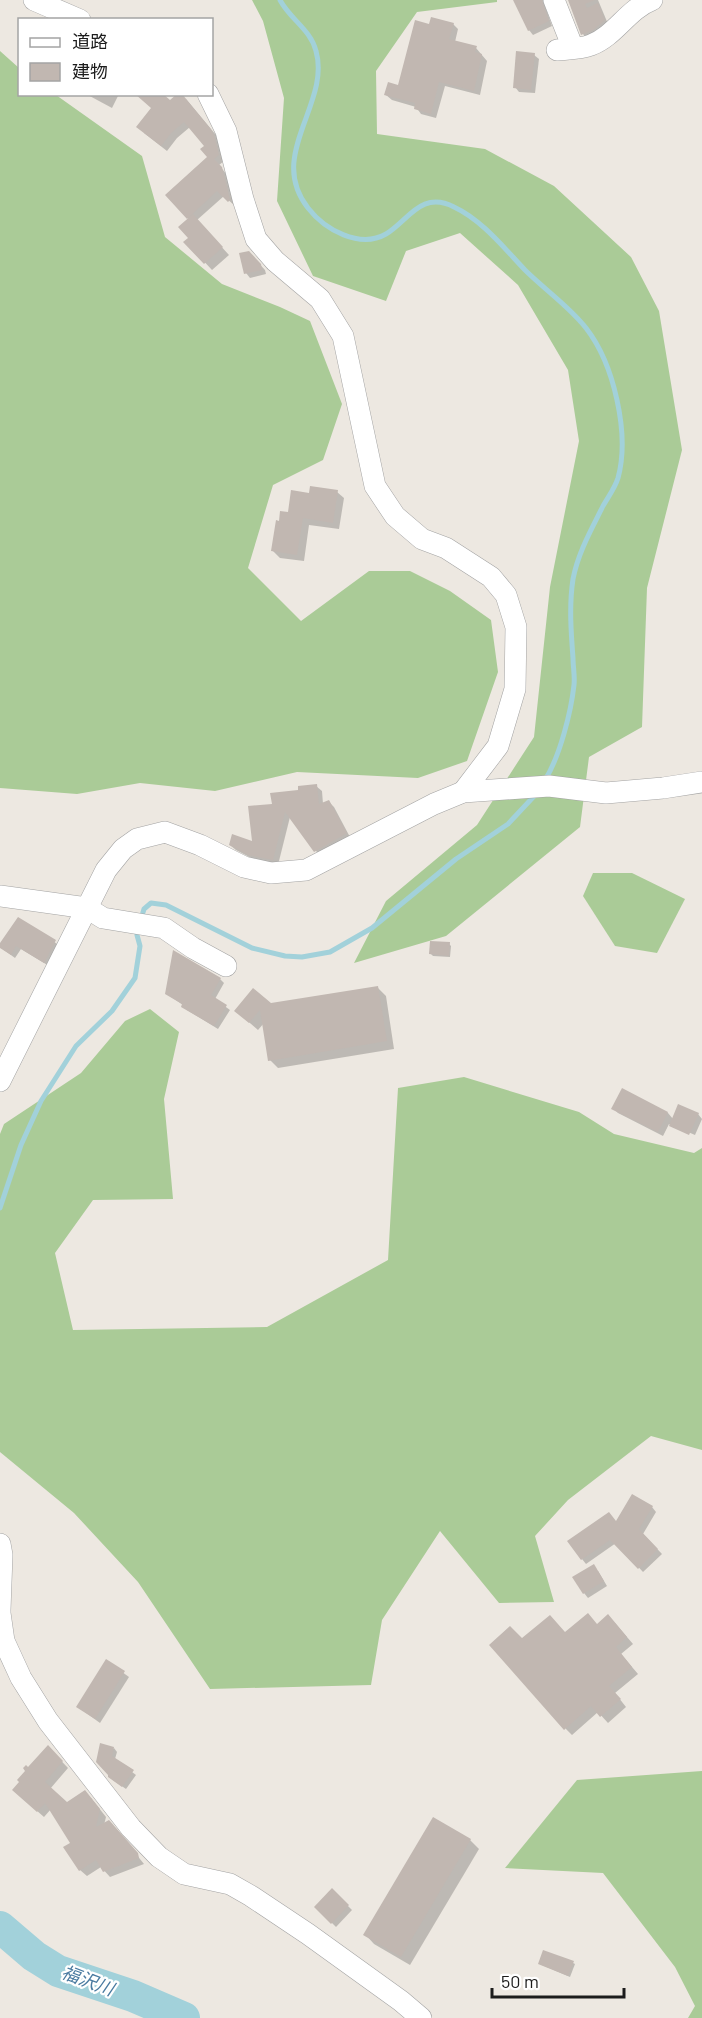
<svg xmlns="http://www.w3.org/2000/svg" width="702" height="2018" viewBox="0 0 702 2018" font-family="Barlow,'Noto Sans JP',sans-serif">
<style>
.forest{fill:#aacb97}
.shadow{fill:#0003}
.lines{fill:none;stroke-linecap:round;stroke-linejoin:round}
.stream{stroke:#a2d1da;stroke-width:5}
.river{stroke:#a2d1da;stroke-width:32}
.building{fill:#c1b7b1}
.street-casing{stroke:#a3a3a3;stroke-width:22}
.street{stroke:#fff;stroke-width:21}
.labels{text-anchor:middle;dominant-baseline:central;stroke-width:4.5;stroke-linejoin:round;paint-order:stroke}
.water-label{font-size:18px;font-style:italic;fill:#497aa0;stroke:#fff}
</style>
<rect width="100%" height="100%" fill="#ede8e1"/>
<g class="forest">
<polygon points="252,0 497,0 497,2 417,12 376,71 377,134 485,149 554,186 631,257 659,311 682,450 647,588 642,727 589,757 580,827 446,936 354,963 386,901 477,825 534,737 550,587 579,441 568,370 518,285 460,233 406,251 386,301 313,276 277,201 284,98 263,21"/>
<polygon points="0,51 19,68 20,94 56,95 142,156 165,237 222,284 280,307 310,321 342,404 323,460 273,485 248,568 301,621 369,571 410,571 450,591 491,620 498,672 467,761 418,778 297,772 215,791 140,783 77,794 0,788"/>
<polygon points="593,873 632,873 685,899 657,953 615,946 583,896"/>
<polygon points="150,1009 179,1032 164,1099 173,1199 93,1200 55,1253 73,1330 267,1327 388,1260 398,1088 464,1077 579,1112 614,1134 694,1153 702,1148 702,1450 651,1436 568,1500 535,1536 554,1602 499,1603 440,1531 382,1620 371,1685 210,1689 138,1582 74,1513 0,1452 0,1134 4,1124 81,1073 125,1021"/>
<polygon points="702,1771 702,2018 688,2018 695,2006 675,1967 603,1873 505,1868 577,1780"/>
</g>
<g class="shadow">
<polygon points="517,0 543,0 552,26 533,35 529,30"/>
<polygon points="569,0 598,0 608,24 586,38 583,34"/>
<polygon points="453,24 458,29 455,42 476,48 487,61 480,95 445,86 436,118 421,114 416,107 392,100 386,95 399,86 430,26"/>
<polygon points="534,55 539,59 535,93 519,92 515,87"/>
<polygon points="86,94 119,94 112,108"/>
<polygon points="186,99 216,135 224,161 219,165 227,175 235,206 224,196 197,220 229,255 212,270 186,242 190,238 189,219 167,195 209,157 206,146 190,127 177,138 167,151 144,133 170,102"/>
<polygon points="253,257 265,270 266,274 250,278 246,273"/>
<polygon points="337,492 344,498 339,529 309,525 304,561 280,558 273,551 281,523 290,514"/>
<polygon points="316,786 322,791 323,804 329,802 334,807 351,839 320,856 290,817 278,865 255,860 236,850 230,845 254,844 273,805 300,791"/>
<polygon points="37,930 60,946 49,966 21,949 15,958 4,950"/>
<polygon points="449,944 451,946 450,957 433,956 431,954"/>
<polygon points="220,979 224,983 215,999 230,1010 218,1029 187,1010 183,1006 183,1005 167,994"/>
<polygon points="377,987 386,996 394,1049 278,1068 270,1060 264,1023 258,1030 236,1011"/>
<polygon points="623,1090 668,1113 673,1119 698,1114 702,1119 695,1135 674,1126 674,1128 669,1124 663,1136 618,1113 613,1108"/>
<polygon points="652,1507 656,1512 643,1534 662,1554 643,1572 616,1543 586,1564 582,1559 617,1523"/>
<polygon points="598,1571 607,1586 588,1598 584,1593"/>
<polygon points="615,1623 633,1644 621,1654 638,1674 615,1693 626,1707 608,1723 598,1712 572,1735 566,1729 522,1640 565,1634"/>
<polygon points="107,1661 129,1677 100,1723 78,1707"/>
<polygon points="48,1747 68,1768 50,1789 67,1804 91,1798 106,1817 104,1825 115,1828 144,1864 110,1877 101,1867 87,1876 80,1870 72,1843 51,1809 44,1817 20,1796 28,1769"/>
<polygon points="114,1748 117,1752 115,1759 136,1775 126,1789 113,1780 98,1762"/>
<polygon points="470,1840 479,1849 410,1965 374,1944 365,1934"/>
<polygon points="332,1890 352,1910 336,1927 316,1907"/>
<polygon points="573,1963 575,1964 570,1977 542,1965"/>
</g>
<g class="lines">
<g class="stream">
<path d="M280,0C290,19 311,30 316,51C331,104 266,155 308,208C325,230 360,249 386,234C408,221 421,190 454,207C482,220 504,248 525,270C544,289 570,307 586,328C614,364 630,434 618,478C615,488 608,497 603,506C591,530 578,553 573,579C569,605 571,632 573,658C573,667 575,676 574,685C571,712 560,756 545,780"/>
<polyline points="141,919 144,909 151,903 166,905 252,948 285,956 302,957 330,952 372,928 456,859 508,824 537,793"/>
<polyline points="0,1208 21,1145 41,1101 76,1046 112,1011 135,978 140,946 137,935 139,929"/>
</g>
<polyline class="river" points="0,1927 34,1956 58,1971 133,1996 184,2018"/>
</g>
<g class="building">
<polygon points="513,0 542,0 549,21 528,31"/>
<polygon points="568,0 595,0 585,4 587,8 598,3 605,20 593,30 581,35"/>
<polygon points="431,17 454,23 449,39 477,46 475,52 482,54 474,91 439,82 431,114 414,109 415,103 384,95 388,82 398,85 415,20 429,24"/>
<polygon points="516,51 535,53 531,90 513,88"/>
<polygon points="135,94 163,94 170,100 177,94 182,94 210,128 214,135 219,155 214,159 222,167 230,200 228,202 217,191 187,219 165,195 207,157 200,149 204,146 184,122 171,133 161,146 136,127 151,108"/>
<polygon points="193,214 223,247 204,264 183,242 188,238 178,227"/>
<polygon points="249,251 261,264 262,270 244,274 239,253"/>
<polygon points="310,486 338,490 333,523 303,518 297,555 271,551 276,520 279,521 280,511 288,512 291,490 309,493"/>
<polygon points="317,784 319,804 329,800 347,833 314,852 285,812 273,860 248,855 229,845 232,834 252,841 248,806 272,804 270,793 298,790 298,786"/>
<polygon points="18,917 56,940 44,963 16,946 11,955 0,948 0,943"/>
<polygon points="430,941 450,942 449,956 429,954"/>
<polygon points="173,950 221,978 211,995 227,1005 214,1026 181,1007 182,1004 165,994"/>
<polygon points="378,986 387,1041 268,1061 260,1010 249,1023 234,1011 253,988 271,1003"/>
<polygon points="622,1088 668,1112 658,1132 611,1109"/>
<polygon points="678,1104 699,1113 689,1135 669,1126"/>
<polygon points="632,1494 653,1506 639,1529 658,1549 638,1569 610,1540 581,1560 567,1541 609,1512 616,1521"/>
<polygon points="594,1564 604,1581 583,1594 572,1577"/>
<polygon points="588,1613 597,1624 608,1614 627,1637 616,1647 632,1667 609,1686 621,1699 600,1717 591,1706 564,1730 489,1645 510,1626 522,1638 550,1615 565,1632"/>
<polygon points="106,1659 125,1671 95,1719 76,1707"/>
<polygon points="100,1743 114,1747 112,1756 134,1770 122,1787 108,1777 108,1775 96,1762"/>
<polygon points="48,1745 63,1761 45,1782 67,1802 85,1790 100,1809 96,1827 109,1820 138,1853 139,1858 103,1872 96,1860 79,1871 63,1847 70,1843 45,1803 37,1812 12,1790 19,1782 17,1780 25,1771 23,1768 26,1765 28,1767"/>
<polygon points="433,1817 471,1839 401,1957 363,1935"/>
<polygon points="332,1888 349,1905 331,1924 314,1907"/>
<polygon points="543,1950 574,1961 568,1976 538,1964"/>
</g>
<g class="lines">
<g class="street-casing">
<g id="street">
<polyline points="34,0 80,20"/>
<polyline points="554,0 573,48"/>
<path d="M557,50C568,49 581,49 591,45C615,36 628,9 652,0"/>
<polyline points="208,94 226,131 243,199 256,239 275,261 320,299 343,336 375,486 395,516 422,539 446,548 491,577 506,595 516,627 515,689 498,746 463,792"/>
<polyline points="0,896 87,908 103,918 164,928 193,948 226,966"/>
<polyline points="0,1081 106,870 123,849 137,839 165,832 200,845 244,867 271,873 306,870 434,804 463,792 549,786 606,793 663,788 702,782"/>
<polyline points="0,1544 2,1555 0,1610"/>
<polyline points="0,1613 4,1641 21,1678 48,1721 131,1828 159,1857 184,1874 230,1884 251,1896 308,1934 401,2001 421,2018"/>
</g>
</g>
<use href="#street" class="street"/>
</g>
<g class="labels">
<g class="water-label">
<text transform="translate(88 1980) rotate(20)">福沢川</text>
</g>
</g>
<rect x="18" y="18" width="195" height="78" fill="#ffffff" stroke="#a4a4a4" stroke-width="1.5"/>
<rect x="30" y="38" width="30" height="9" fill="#ffffff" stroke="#a4a4a4" stroke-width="1.5"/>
<text x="72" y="48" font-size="18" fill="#1c1c1c">道路</text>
<rect x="30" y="63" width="30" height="18" fill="#c1b7b1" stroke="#a4a4a4" stroke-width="1.5"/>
<text x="72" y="78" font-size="18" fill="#1c1c1c">建物</text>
<path d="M492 1988v9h132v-9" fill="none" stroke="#1c1c1c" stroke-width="3"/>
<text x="501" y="1988" font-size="18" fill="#1c1c1c" stroke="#ffffff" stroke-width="4.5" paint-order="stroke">50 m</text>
</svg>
